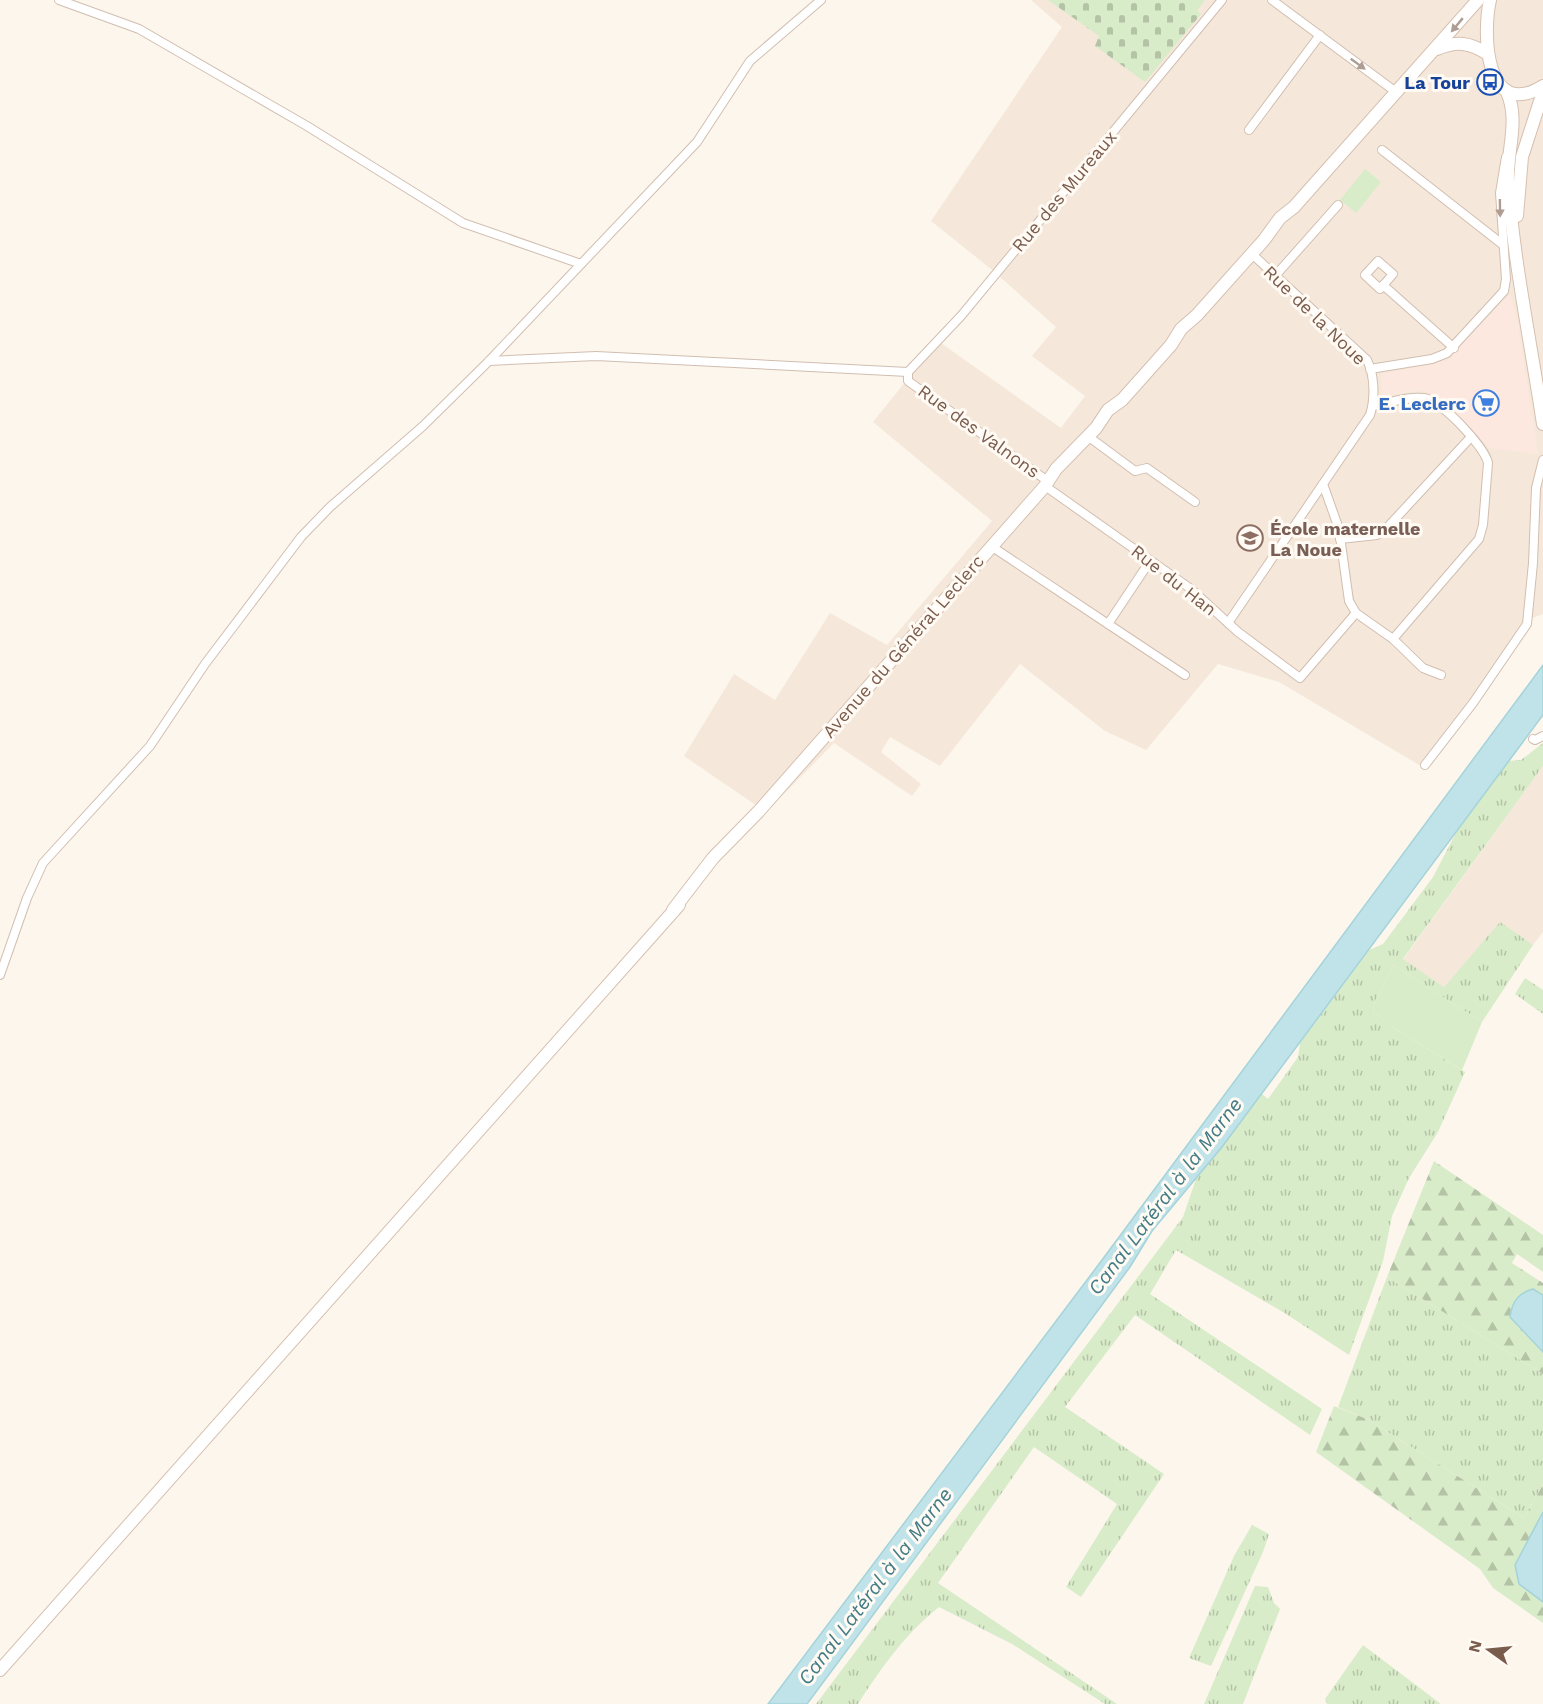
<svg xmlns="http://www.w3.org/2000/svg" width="1543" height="1704" viewBox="0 0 1543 1704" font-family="'Work Sans',sans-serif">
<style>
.residential{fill:#f5e8da}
.commercial{fill:#fde8e0}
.grass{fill:url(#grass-tufts)}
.forest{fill:url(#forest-firs)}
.cemetery{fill:url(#cemetery-stones)}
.garden{fill:#d8ecc9}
.water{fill:#bfe3e8;stroke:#a5d3da;stroke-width:1.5}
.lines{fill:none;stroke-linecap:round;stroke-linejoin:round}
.street-casing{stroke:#d1beb0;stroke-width:10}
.secondary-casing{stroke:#d6c0b0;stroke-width:14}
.street{stroke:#fff;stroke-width:8}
.secondary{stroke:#fff;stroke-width:12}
.oneway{fill:#af9d94}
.labels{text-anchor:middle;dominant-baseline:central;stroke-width:6;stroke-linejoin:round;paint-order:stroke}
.transit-label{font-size:18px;font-weight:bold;fill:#164399;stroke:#fffaf3;text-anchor:end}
.street-label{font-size:18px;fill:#7a5c4d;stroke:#fffaf3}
.shop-label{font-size:18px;font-weight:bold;fill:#366cbe;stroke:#fffaf3;text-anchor:end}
.education-label{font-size:18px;font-weight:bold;fill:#785e54;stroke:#fffaf3;text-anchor:start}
.water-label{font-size:20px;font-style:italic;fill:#437c86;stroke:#fffaf3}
</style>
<defs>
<pattern id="grass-tufts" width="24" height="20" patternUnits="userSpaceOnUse" patternTransform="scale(1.5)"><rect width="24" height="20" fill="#d8ecc9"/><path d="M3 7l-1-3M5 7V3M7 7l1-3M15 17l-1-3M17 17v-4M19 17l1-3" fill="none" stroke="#b4c2a5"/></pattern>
<pattern id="forest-firs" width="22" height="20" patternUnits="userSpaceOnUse" patternTransform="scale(1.5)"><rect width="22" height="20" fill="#d8ecc9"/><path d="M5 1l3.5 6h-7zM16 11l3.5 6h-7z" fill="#b4c2a5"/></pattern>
<pattern id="cemetery-stones" width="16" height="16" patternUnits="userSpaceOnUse" patternTransform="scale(1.5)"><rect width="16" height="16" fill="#d8ecc9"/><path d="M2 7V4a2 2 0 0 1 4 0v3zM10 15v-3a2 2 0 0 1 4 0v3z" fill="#b4c2a5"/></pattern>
</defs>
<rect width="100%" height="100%" fill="#fdf6ec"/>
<g class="residential">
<polygon points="1031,0 1543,0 1543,614 1532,618 1509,657 1426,769 1279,682 1218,664 1146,750 1105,731 1020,664 940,766 890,737 881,752 921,784 912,796 834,743 766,812 684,756 734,674 775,700 830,613 887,645 992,521 873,422 938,341 1061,428 1085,396 1032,356 1056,327 991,269 931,221 1062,27"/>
<polygon points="1543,766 1543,932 1533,945 1500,923 1444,987 1403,960"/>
</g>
<polygon class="commercial" points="1510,294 1517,319 1538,454 1490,448 1423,390 1382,396 1381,374 1447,361"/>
<g class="grass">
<path d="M1543,743V766L1403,959L1444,987L1500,922L1533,945L1482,1022L1393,965L1375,1001L1373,1011L1394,1028L1465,1072L1438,1132L1409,1178L1392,1216L1383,1261L1349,1355L1283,1312L1176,1250L1150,1294L1322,1409L1310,1435L1135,1315L1065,1407L1164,1474L1081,1597L1066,1587L1117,1504L1034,1447L938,1583L1117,1704H1105L1012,1644L939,1607C904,1635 882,1667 858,1704H816L1183,1217L1196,1179L1262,1094L1268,1099L1298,1057L1300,1043L1369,950L1383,944L1433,877L1457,831L1508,761L1521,760Z"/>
<polygon points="1525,978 1543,990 1543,1014 1515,994"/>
<polygon points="1387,1277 1543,1374 1543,1484 1524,1518 1367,1419 1338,1407"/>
<polygon points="1252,1525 1269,1534 1263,1552 1211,1666 1189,1658 1234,1556"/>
<polygon points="1255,1586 1268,1587 1274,1603 1280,1609 1243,1704 1204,1704"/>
<polygon points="1363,1645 1441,1704 1327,1704 1325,1699"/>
</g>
<g class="forest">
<polygon points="1434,1161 1543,1235 1543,1272 1517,1254 1512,1263 1543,1283 1543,1295 1533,1289 1510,1317 1543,1352 1543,1374 1387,1277"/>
<polygon points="1334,1406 1367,1419 1524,1518 1543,1484 1543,1512 1515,1565 1543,1599 1543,1623 1493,1588 1480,1569 1316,1452"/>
</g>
<polygon class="cemetery" points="1048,0 1205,0 1197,11 1201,14 1145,82 1095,46 1099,36"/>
<g class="garden">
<polygon points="1365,169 1381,182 1356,213 1340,200"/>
<polygon points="1393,965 1482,1022 1462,1070 1394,1028 1373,1011 1375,1001"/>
</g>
<g class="water">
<polygon points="1543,665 1543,715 1222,1147 1152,1231 1130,1267 839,1661 807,1704 768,1704 1102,1260"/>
<path d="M1533,1289L1543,1295V1352L1510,1317C1512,1302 1518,1293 1533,1289Z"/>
<polygon points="1543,1512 1543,1602 1519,1584 1515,1565"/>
</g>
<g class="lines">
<g class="street-casing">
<g id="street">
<polyline points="59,0 139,29 307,126 463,223 581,264"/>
<polyline points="1272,0 1396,92"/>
<polyline points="1249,130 1320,35"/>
<polyline points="1382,150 1502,244"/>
<polygon points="1378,261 1393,274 1380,289 1365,275"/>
<polyline points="1275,276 1338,205"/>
<polyline points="1383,285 1454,348"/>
<polyline points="489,361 596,356 908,372"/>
<polyline points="1370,369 1432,359 1447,353 1504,291 1506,279 1500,193 1506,157"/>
<polyline points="1089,437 1135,471 1147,468 1195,502"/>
<polyline points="1049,482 908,381 908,372 961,316 1222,0"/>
<path d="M1323,484L1339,529L1349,601L1356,613L1393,639L1479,539L1483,525L1488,463C1485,447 1441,400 1424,398C1408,396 1389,403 1373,406"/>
<polyline points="1045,486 1191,589 1238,632 1300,678 1356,613"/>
<polyline points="1340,539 1377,535 1384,531 1471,437"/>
<polyline points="991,546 1108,624 1150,561"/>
<path d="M1228,623L1370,415C1375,399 1375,376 1367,360L1252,254"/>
<polyline points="1108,624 1185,675"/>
<polyline points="1393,639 1423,668 1441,675"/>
<polyline points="1533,739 1535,740 1543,736"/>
<polyline points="1425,765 1473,703 1527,624 1533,563 1536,488 1543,460"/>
<polyline points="0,975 27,898 43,863 150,746 205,664 301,537 330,507 423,426 489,361 697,142 750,61 821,0"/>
</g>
</g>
<g class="secondary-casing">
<g id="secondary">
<path d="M1490,0C1482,36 1486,121 1543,86"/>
<path d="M1437,49C1457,41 1469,42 1488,54"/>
<path d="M1507,92C1520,121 1506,153 1508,183C1514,264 1531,344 1543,424"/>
<polyline points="1517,216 1522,157 1543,92"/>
<polyline points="673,910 713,858 759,811 1045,486 1056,469 1096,428 1108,410 1122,400 1171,345 1181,329 1197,315 1264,240 1280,218 1294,207 1478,0"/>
<polyline points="0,1670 679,905"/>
</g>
</g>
<use href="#street" class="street"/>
<use href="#secondary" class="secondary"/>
</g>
<defs><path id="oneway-solid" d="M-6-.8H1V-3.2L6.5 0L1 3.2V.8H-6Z" transform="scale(1.5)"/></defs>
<g class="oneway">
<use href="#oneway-solid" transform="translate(1457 25) rotate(130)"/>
<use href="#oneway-solid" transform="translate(1358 64) rotate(36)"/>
<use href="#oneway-solid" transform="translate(1500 208) rotate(89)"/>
</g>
<defs>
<g id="bus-ring" transform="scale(1.35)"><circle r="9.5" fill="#fffaf3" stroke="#1a4fb4" stroke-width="1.5"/><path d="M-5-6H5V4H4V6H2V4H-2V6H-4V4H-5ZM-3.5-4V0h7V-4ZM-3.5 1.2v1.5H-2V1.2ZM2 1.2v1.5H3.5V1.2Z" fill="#1a4fb4"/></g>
<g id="supermarket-ring" transform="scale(1.35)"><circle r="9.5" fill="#fffaf3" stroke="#3f7fe0" stroke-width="1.5"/><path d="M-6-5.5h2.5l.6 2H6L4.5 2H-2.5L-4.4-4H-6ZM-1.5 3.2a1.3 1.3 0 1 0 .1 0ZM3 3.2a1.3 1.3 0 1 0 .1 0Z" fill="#3f7fe0"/></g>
<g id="school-ring" transform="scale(1.35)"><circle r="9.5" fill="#fffaf3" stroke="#8d6e63" stroke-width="1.5"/><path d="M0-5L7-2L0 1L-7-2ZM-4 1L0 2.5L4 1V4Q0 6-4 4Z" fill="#8d6e63"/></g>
</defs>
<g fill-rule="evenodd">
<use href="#bus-ring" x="1490" y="82"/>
<use href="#supermarket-ring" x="1486" y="403"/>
<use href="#school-ring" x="1250" y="538"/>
</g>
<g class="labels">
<g class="transit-label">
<text x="1470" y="82">La Tour</text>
</g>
<g class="street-label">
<text transform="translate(1064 191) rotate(-50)">Rue des Mureaux</text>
<text transform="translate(1315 315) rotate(44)">Rue de la Noue</text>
<text transform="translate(979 431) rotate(36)">Rue des Valnons</text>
<text transform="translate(1174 580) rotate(38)">Rue du Han</text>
<text transform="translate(903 646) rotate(-49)">Avenue du Général Leclerc</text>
</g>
<g class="shop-label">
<text x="1466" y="403">E. Leclerc</text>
</g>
<g class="education-label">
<text x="1270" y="528">École maternelle<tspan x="1270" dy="21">La Noue</tspan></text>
</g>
<g class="water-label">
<text transform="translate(1165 1196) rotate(-53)">Canal Latéral à la Marne</text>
<text transform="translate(875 1586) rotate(-53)">Canal Latéral à la Marne</text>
</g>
</g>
<g transform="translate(1489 1650) rotate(285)" stroke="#fffaf3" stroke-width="4.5" paint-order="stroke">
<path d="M0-4.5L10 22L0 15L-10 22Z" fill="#7a5c4d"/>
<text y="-9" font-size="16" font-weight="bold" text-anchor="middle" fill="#7a5c4d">N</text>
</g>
</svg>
